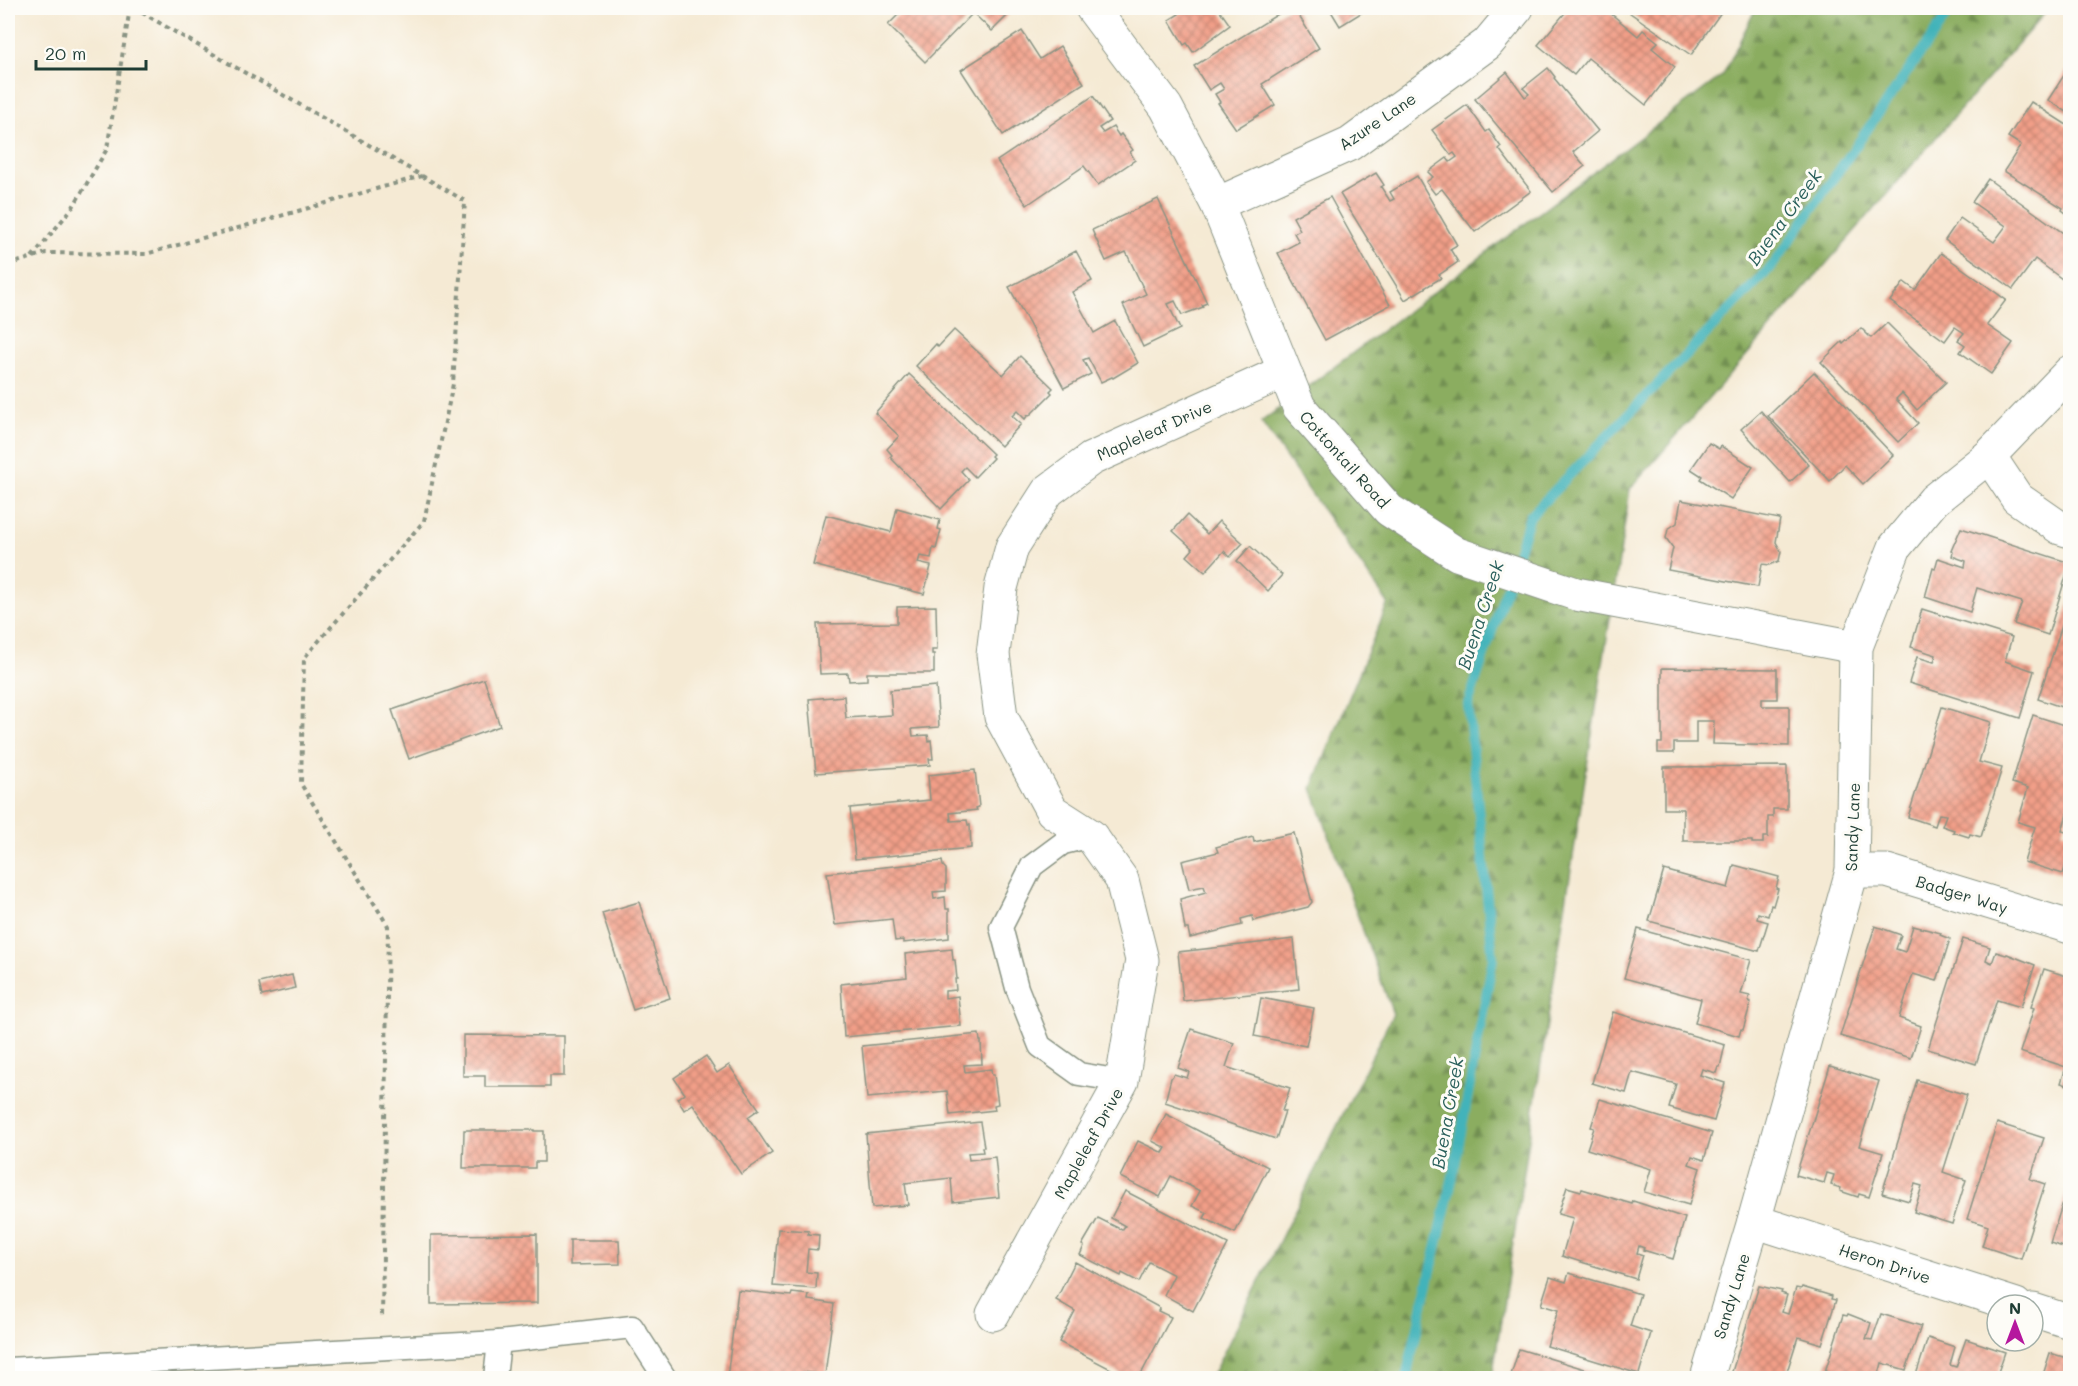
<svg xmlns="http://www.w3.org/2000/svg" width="2078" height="1386" viewBox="0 0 2078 1386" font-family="Mali,sans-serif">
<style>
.forest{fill:url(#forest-firs);stroke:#55754a;stroke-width:1.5}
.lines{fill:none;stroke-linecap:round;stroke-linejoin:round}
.stream{stroke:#42b3ba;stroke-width:10}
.building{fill:url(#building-cross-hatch)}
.lane-casing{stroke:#8a9484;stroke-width:25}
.street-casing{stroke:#8a9484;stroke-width:35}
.path{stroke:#8a9484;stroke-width:4;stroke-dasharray:4.5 4.5;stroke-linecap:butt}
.lane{stroke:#fff;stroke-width:22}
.street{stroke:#fff;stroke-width:33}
.labels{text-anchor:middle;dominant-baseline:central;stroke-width:6;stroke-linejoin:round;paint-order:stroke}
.street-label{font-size:16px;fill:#1f3d34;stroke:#fdfcf7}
.water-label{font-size:18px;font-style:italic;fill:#2a605c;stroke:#fdfcf7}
</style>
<defs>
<pattern id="forest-firs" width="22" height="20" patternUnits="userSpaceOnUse" patternTransform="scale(1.5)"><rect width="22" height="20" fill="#8bad61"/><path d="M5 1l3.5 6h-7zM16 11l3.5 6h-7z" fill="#718e51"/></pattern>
<pattern id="building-cross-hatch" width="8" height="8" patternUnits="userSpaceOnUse" patternTransform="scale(1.5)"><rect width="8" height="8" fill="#f29f88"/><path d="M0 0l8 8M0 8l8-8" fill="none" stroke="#c38370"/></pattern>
</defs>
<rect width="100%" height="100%" fill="#fdfcf7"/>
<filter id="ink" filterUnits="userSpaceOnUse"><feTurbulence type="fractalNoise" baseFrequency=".0167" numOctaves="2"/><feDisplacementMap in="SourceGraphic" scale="12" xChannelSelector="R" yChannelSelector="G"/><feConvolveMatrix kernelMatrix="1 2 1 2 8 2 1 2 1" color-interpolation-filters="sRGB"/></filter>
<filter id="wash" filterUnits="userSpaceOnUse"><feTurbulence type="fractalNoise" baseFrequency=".008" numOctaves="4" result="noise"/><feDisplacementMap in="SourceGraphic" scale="24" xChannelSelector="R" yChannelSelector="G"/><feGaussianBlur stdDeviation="1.35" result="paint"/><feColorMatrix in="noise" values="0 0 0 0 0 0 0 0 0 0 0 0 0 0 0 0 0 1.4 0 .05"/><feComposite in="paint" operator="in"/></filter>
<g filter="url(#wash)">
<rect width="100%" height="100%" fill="#f5ead4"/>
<polygon class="forest" points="1756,8 2049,8 1630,489 1492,1378 1211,1378 1393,1014 1312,788 1388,603 1261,422 1723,75"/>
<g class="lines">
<polyline class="stream" points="1406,1378 1453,1176 1493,958 1468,704 1530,516 1773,265 1952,8"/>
</g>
<g id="blocks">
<g class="building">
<polygon points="905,8 1015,8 992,31 973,13 925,62 888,25"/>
<polygon points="1175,8 1218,8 1230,25 1193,52 1187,43 1184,45 1169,20 1179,14"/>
<polygon points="1288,8 1294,8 1319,48 1262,84 1275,105 1236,129 1218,103 1220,102 1215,94 1224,89 1220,83 1209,90 1194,66"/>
<polygon points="1329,8 1369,8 1340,26"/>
<polygon points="1569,8 1572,11 1575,8 1604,8 1638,36 1643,30 1658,42 1652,48 1675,67 1646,105 1588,58 1574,75 1538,45"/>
<polygon points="1623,8 1724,8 1691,55"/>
<polygon points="1022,31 1040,59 1060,46 1084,83 1003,135 961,70"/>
<polygon points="2070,66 2070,114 2048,100"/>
<polygon points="1548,68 1555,77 1554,78 1598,131 1573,152 1585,166 1553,192 1475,99 1507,72 1525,97 1529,94 1523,88"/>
<polygon points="1093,96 1110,121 1099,128 1103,133 1113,127 1119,136 1121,134 1133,150 1130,152 1135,160 1098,185 1084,166 1027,205 997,161"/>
<polygon points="2031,102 2070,127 2070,216 2062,210 2063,208 2004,171 2021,145 2008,137"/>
<polygon points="1467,105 1486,132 1489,130 1501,147 1499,149 1531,191 1475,232 1442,189 1435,194 1426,182 1433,177 1428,172 1447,158 1450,162 1457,157 1454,153 1451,155 1432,130"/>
<polygon points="1376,173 1384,185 1381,187 1390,201 1394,199 1390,192 1417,176 1457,245 1450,249 1458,262 1439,275 1441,278 1405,300 1340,194"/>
<polygon points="1988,179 2070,238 2070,267 2062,279 2035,259 2013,289 1945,240 1960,218 1994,242 2006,226 1972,202"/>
<polygon points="1330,197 1390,305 1325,340 1278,253 1299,242 1294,233 1300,230 1293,217"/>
<polygon points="1158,199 1207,303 1202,305 1203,307 1182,315 1175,301 1168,304 1180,329 1143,347 1123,305 1146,294 1126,252 1106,261 1092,230"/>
<polygon points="1076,251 1092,281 1072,292 1094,333 1115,321 1138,363 1113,378 1112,377 1101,382 1088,358 1083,360 1091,374 1064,388 1009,287"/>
<polygon points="1941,253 2006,300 1987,325 2013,343 1991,374 1960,352 1965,345 1958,340 1964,333 1955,327 1945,341 1890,301 1904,282 1915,290"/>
<polygon points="1887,323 1946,382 1917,410 1902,393 1896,399 1918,423 1898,442 1821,362 1842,342 1843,344 1861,328 1871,338"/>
<polygon points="954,330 1003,375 1020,356 1053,388 1050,391 1052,393 1029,416 1028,415 1025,419 1017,411 1012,416 1021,424 1001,446 916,366 936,344 938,347"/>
<polygon points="1814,372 1893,455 1863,484 1845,465 1830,481 1768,416"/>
<polygon points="909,374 993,454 991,456 993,458 975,477 965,467 961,471 969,480 941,509 890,457 892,455 887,449 899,436 875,413"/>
<polygon points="1761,411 1809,465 1790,482 1741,429"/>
<polygon points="1709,443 1719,449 1721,446 1753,467 1731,499 1700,479 1702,476 1691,469"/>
<polygon points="1681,500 1780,519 1776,542 1781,551 1779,561 1770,565 1762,564 1758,587 1668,570 1673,548 1666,538 1668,529 1677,523"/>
<polygon points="897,508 940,520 938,529 941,530 936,549 933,548 931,558 920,556 918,563 931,566 924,594 813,565 826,515 891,532"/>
<polygon points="1187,515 1207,534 1219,521 1243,543 1230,557 1224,551 1205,572 1187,556 1193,549 1173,531"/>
<polygon points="1961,528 2070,563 2048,635 2014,624 2022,602 1977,588 1970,612 1925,597 1933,568 1935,569 1938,558 1965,567 1966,561 1952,556 1953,552 1951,551"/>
<polygon points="1250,546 1282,575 1268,591 1237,561"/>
<polygon points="2070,601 2070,710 2038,699"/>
<polygon points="936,606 937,650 932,650 932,654 934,654 934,673 867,673 867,680 849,681 848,673 820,674 817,624 897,623 897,607"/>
<polygon points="1922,609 2012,637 2005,661 2034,671 2020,718 1909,683 1917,657 1934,662 1936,655 1911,647"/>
<polygon points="1662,668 1777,669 1777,699 1762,699 1762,706 1789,706 1789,746 1713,744 1714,721 1696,721 1696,743 1674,743 1674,753 1658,753 1658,743 1662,743"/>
<polygon points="484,679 500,726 409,759 392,710"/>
<polygon points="936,686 939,727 912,729 913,736 928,735 929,741 931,740 933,759 929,759 930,765 816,773 809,699 844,696 846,718 892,715 890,690"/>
<polygon points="1942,707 1991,722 1979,762 2002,768 1981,837 1970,834 1969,837 1953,832 1954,830 1942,826 1946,815 1939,814 1935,826 1908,817"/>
<polygon points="2033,715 2070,727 2070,804 2062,831 2070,833 2070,851 2063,874 2024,862 2035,827 2018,822 2028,788 2012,783"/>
<polygon points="1787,766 1787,809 1773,809 1773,817 1768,817 1768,837 1763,837 1763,843 1752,843 1752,841 1683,841 1683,809 1664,809 1664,767"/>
<polygon points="975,770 979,807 976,808 977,810 950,813 951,821 967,820 968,825 970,825 971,848 855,859 850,808 930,800 928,775"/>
<polygon points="1294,833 1312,902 1308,907 1253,921 1252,916 1241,919 1242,925 1190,938 1188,929 1185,929 1180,899 1206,892 1204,886 1189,889 1182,861 1218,852 1216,847 1253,837 1254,842"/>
<polygon points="942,861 943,866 946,869 946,891 933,892 934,899 945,897 946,909 949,909 949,938 903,943 903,940 895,941 892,919 835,925 827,873"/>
<polygon points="1734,865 1779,877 1776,888 1778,889 1773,906 1771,905 1768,916 1758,913 1757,919 1768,922 1759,951 1649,921 1664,870 1728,888"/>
<polygon points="639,902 670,998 633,1010 602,913"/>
<polygon points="1875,926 1901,935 1896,949 1905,952 1913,926 1941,933 1940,935 1950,939 1937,981 1913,974 1899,1018 1921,1026 1911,1058 1840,1036"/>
<polygon points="1638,929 1751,960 1741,994 1750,996 1748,1001 1751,1002 1743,1030 1741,1029 1739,1036 1695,1023 1701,999 1624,978"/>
<polygon points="1294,939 1299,989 1183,1001 1178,952"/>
<polygon points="1963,939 1990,947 1986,960 1992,963 1996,952 2006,955 2007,954 2035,965 2021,1007 1997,1000 1976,1064 1928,1049"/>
<polygon points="952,949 953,960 955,960 957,979 955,979 956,990 945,991 945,998 958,996 961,1026 844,1037 841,984 907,977 905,954"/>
<polygon points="2044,969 2070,977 2070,1086 2061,1083 2066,1067 2020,1052 2034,1008 2031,1007"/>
<polygon points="292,975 295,988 262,996 259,983"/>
<polygon points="1261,998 1314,1008 1306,1046 1254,1036"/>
<polygon points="1613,1012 1725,1045 1720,1067 1718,1067 1716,1073 1702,1069 1700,1075 1725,1083 1714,1121 1669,1108 1676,1084 1632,1072 1626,1093 1592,1083"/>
<polygon points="1191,1029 1234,1043 1226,1067 1290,1088 1282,1111 1285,1111 1276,1139 1165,1102 1171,1078 1174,1074 1187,1078 1189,1072 1178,1068"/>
<polygon points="979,1034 980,1041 981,1041 982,1064 964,1065 965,1072 991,1069 992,1075 994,1075 998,1104 994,1105 995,1110 950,1115 947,1091 867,1098 862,1046"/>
<polygon points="463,1035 564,1036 564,1076 550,1076 550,1087 485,1087 485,1076 463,1076"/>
<polygon points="706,1056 717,1073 729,1065 759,1109 748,1117 772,1153 741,1174 693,1104 684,1110 677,1098 685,1094 674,1078"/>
<polygon points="1830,1066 1879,1081 1859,1146 1883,1153 1869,1197 1859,1194 1858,1197 1840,1191 1841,1188 1831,1185 1834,1175 1827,1173 1824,1183 1796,1175"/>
<polygon points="1917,1080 1967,1095 1943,1172 1966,1180 1952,1224 1914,1212 1922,1186 1915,1184 1909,1201 1882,1193"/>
<polygon points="1600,1099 1712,1133 1704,1160 1692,1156 1689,1164 1700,1168 1689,1205 1644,1192 1651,1169 1587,1149 1594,1128 1591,1127"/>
<polygon points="1166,1114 1268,1167 1235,1233 1204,1218 1207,1213 1192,1206 1200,1191 1171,1176 1160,1197 1120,1177 1138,1141 1163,1153 1166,1148 1152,1141"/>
<polygon points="980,1122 984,1147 982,1147 983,1152 968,1153 969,1160 995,1157 999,1197 953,1202 951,1178 905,1183 908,1205 872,1208 866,1134"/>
<polygon points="1997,1123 2044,1138 2030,1179 2045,1184 2021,1259 1982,1246 1988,1226 1967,1219"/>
<polygon points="464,1130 534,1130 534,1131 544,1131 544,1162 535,1162 535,1168 463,1168"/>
<polygon points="2070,1180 2070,1249 2050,1243"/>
<polygon points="1567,1187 1581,1191 1582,1189 1632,1204 1633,1201 1685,1218 1673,1259 1643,1250 1644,1248 1639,1246 1637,1253 1643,1255 1636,1279 1562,1256 1573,1218 1558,1214"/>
<polygon points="1125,1191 1228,1244 1193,1311 1164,1295 1174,1275 1149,1262 1139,1282 1122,1273 1121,1276 1080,1255 1084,1246 1082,1245 1098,1218 1122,1230 1125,1226 1111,1218"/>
<polygon points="778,1229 809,1231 808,1234 819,1235 818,1250 808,1249 806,1272 817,1273 816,1289 773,1286"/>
<polygon points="537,1234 537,1303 431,1304 431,1235"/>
<polygon points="570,1240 619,1240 620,1264 570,1265"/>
<polygon points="1075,1262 1160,1308 1158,1311 1171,1317 1139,1378 1125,1374 1124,1376 1059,1342 1075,1311 1056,1300"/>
<polygon points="1569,1273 1640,1294 1630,1326 1651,1333 1639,1374 1547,1346 1558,1310 1541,1305 1550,1277 1566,1282"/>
<polygon points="1759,1286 1782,1291 1781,1293 1787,1295 1782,1312 1788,1314 1796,1288 1801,1289 1802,1287 1832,1296 1831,1299 1836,1300 1822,1344 1798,1337 1785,1378 1730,1378"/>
<polygon points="738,1290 791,1296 792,1293 809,1295 808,1300 834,1304 825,1375 804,1372 803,1378 727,1378"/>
<polygon points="1848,1314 1871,1323 1866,1339 1872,1340 1881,1314 1921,1326 1906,1370 1882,1363 1878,1378 1823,1378 1843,1315 1847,1316"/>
<polygon points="1928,1338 1955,1347 1950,1365 1956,1367 1966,1339 2005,1352 1996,1378 1915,1378"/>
<polygon points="1519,1349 1611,1377 1612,1374 1624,1378 1510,1378"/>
<polygon points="2050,1353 2070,1359 2070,1378 2042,1378"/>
</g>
</g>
</g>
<g filter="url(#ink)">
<use href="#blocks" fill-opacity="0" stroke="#8a9484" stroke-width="1.5"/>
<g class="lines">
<g class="lane-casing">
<g id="lane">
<polyline points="1091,836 1063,843 1032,866 1001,927 1017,988 1040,1046 1079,1074 1122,1081"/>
<polyline points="499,1342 632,1327 665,1378"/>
<polyline points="8,1369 499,1342 495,1378"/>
</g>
</g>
<g class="street-casing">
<g id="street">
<polyline points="1092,8 1166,107 1217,204 1299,407 1389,510 1457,554 1576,594 1856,647"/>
<polyline points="1217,204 1350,144 1487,44 1517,8"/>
<polyline points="1989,456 2017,498 2060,528 2070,531"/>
<polyline points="1852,871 1887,871 2070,927"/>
<polyline points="1754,1221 2016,1305"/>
<polyline points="2033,1310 2070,1322"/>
<polyline points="993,1314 1122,1081 1142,960 1122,880 1091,836 1052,811 1001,717 993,654 1001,588 1012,547 1048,491 1091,459 1283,372"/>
<polyline points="1707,1378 1754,1221 1852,871 1856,647 1895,547 1934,500 1989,456 2070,372"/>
</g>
</g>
<g class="path">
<polyline points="134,8 465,201 453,384 424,521 304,658 301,784 388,926 382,1318"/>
<polyline points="32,257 73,207 107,149 130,8"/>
<polyline points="8,265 46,253 146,254 422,176"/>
</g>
<use href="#lane" class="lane"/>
<use href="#street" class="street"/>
</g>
</g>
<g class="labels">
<g class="street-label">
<text transform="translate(1377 121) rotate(-34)">Azure Lane</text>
<text transform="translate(1154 430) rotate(-24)">Mapleleaf Drive</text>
<text transform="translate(1345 459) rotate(48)">Cottontail Road</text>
<text transform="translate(1852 827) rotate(-88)">Sandy Lane</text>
<text transform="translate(1962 894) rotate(17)">Badger Way</text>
<text transform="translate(1088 1143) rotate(-61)">Mapleleaf Drive</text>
<text transform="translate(1885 1263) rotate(18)">Heron Drive</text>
<text transform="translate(1731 1296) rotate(-73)">Sandy Lane</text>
</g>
<g class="water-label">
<text transform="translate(1784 217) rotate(-54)">Buena Creek</text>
<text transform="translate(1480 615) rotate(-72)">Buena Creek</text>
<text transform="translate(1447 1113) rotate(-80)">Buena Creek</text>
</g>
</g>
<rect width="2078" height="1386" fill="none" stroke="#fdfcf7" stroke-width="30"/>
<g transform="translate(2015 1323)"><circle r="28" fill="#fdfcf7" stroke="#a4b0a9" stroke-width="1.5"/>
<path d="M0-4.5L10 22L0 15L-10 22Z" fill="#b5179e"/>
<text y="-9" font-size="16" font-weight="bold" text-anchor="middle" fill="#1f3d34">N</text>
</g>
<path d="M36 60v9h110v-9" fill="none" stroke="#1f3d34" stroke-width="3"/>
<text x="45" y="60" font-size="18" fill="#1f3d34" stroke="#fdfcf7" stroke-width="4.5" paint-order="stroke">20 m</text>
</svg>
